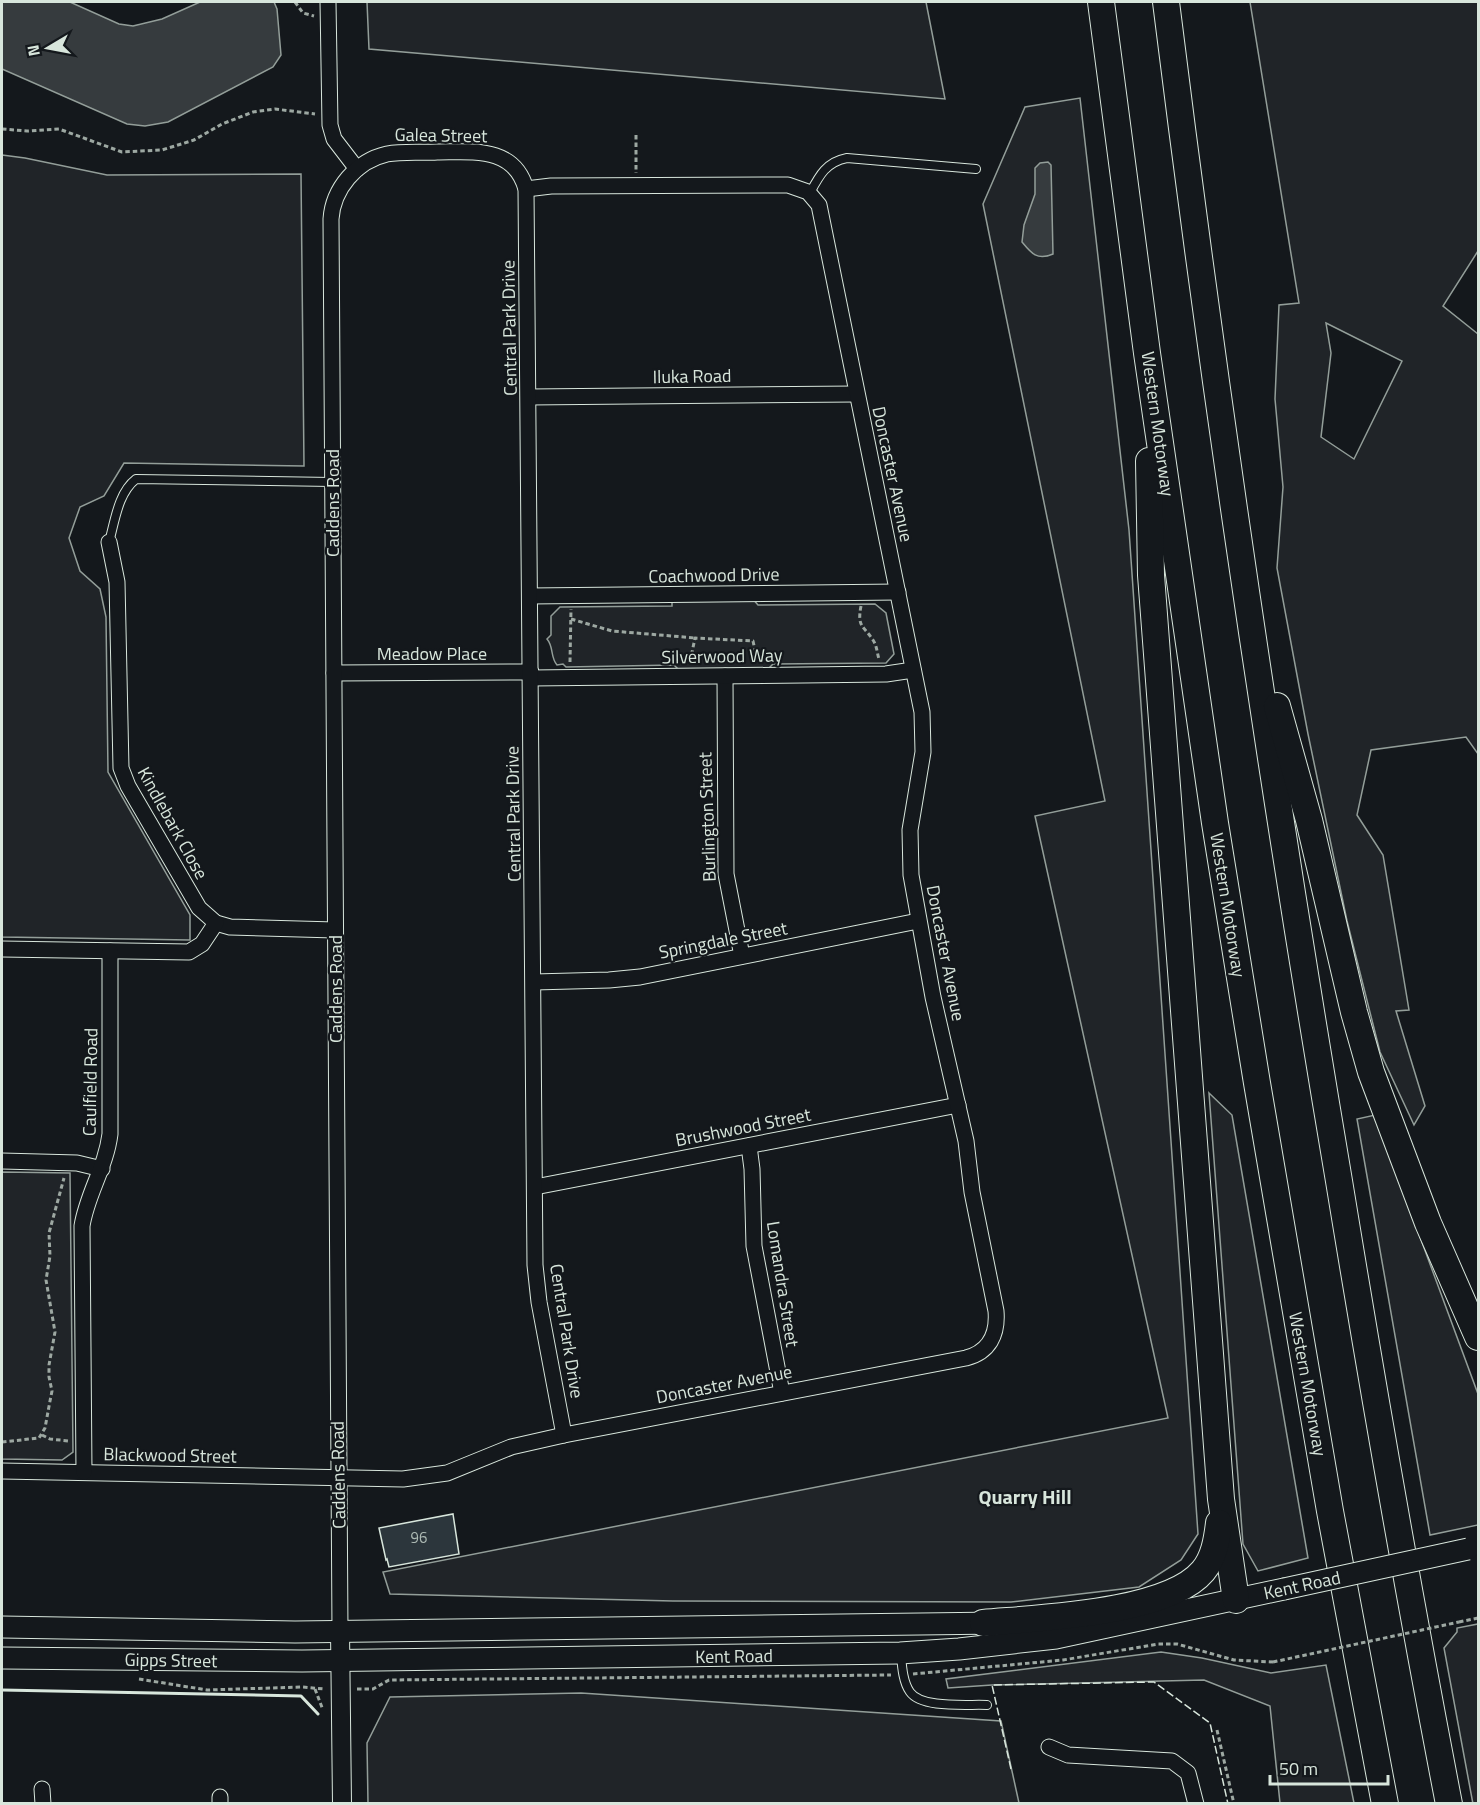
<svg xmlns="http://www.w3.org/2000/svg" width="1480" height="1805" viewBox="0 0 1480 1805" font-family="'Titillium Web',sans-serif">
<style>
.green{fill:#202428;stroke:#939e99;stroke-width:1.5;fill-rule:evenodd}
.water{fill:#363b3e;stroke:#939e99;stroke-width:1.5}
.building{fill:#2c363c;stroke:#d8e6dc;stroke-width:1.5}
.lines{fill:none;stroke-linecap:round;stroke-linejoin:round}
.service-casing{stroke:#d8e6dc;stroke-width:10}
.minor-casing{stroke:#d8e6dc;stroke-width:17}
.tertiary-casing{stroke:#d8e6dc;stroke-width:20}
.secondary-casing{stroke:#d8e6dc;stroke-width:23}
.motorway-casing{stroke:#d8e6dc;stroke-width:28}
.path{stroke:#9da8a2;stroke-width:3;stroke-dasharray:4.5 3;stroke-linecap:butt}
.service{stroke:#14181c;stroke-width:8}
.minor{stroke:#14181c;stroke-width:15}
.tertiary{stroke:#14181c;stroke-width:18}
.secondary{stroke:#14181c;stroke-width:21}
.motorway{stroke:#14181c;stroke-width:26}
.secondary-bridge-casing{stroke:#d8e6dc;stroke-width:23;stroke-linecap:butt}
.path-bridge{stroke:#9da8a2;stroke-width:3;stroke-dasharray:4.5 3;stroke-linecap:butt}
.secondary-bridge{stroke:#14181c;stroke-width:21}
.fence{stroke:#d8e6dc;stroke-width:1.5;stroke-dasharray:8 3;stroke-linecap:butt}
.wall{stroke:#d8e6dc;stroke-width:3}
.labels{text-anchor:middle;dominant-baseline:central;stroke-width:4.5;stroke-linejoin:round;paint-order:stroke}
.number-label{font-size:15px;fill:#adbab4}
.street-label{font-size:18px;fill:#d8e6dc;stroke:#14181c}
.neighbourhood-label{font-size:20px;font-weight:bold;fill:#d8e6dc;stroke:#14181c}
</style>
<rect width="100%" height="100%" fill="#14181c"/>
<g class="green">
<polygon points="367,2 926,2 945,99 369,49"/>
<path d="M1250,2H1478V251L1443,306L1478,334V754L1466,737L1371,750L1357,815L1383,855L1409,1010L1396,1011L1425,1106L1414,1125L1380,1052L1347,921L1308,734L1277,568L1283,487L1275,399L1279,305L1299,303ZM1326,323L1402,361L1354,459L1321,437L1331,353Z"/>
<polygon points="1080,98 1129,530 1198,1534 1181,1560 1139,1587 1011,1602 673,1601 390,1594 383,1572 1168,1418 1035,816 1105,801 983,204 1025,107"/>
<polygon points="2,155 25,158 107,175 301,174 304,466 124,463 104,496 80,507 69,538 80,571 100,589 106,617 108,772 190,915 190,940 2,937"/>
<path d="M752,598L758,605L875,604L886,613L894,654L886,663L773,664L767,670L680,671L674,665L566,667L563,664L557,665C550,657 554,647 547,639L551,635V616L560,607L672,606V601Z"/>
<polygon points="1209,1093 1232,1115 1308,1558 1258,1571 1243,1544"/>
<polygon points="1375,1115 1478,1394 1478,1525 1430,1535 1357,1119"/>
<polygon points="2,1172 70,1173 73,1452 62,1460 2,1459"/>
<polygon points="1478,1624 1478,1803 1473,1804 1444,1648 1457,1632 1457,1628"/>
<polygon points="1161,1652 1202,1658 1271,1673 1326,1665 1354,1803 1280,1803 1270,1706 1204,1680 992,1685 948,1688 946,1679"/>
<polygon points="581,1693 1001,1721 1019,1803 368,1803 367,1743 390,1697"/>
</g>
<g class="water">
<polygon points="2,2 70,2 119,24 133,26 162,19 200,2 274,2 277,9 281,55 273,67 168,122 145,126 127,124 2,69"/>
<path d="M1048,162L1051,165L1053,254C1037,261 1031,253 1022,242L1024,225L1035,194V168L1040,163Z"/>
</g>
<polygon class="building" points="453,1514 459,1554 389,1567 387,1559 386,1560 379,1528"/>
<g class="lines">
<g class="service-casing">
<g id="service">
<path d="M810,193C819,176 826,162 847,158L976,169"/>
<path d="M109,542C115,521 118,493 136,479L332,482"/>
<path d="M901,1655C902,1667 903,1682 910,1692C922,1709 968,1704 987,1705"/>
</g>
</g>
<g class="minor-casing">
<g id="minor">
<polyline points="328,2 330,125 334,139 357,169"/>
<polyline points="529,397 856,394"/>
<polyline points="109,542 117,582 121,768 128,786 199,908 216,923 230,927 335,930"/>
<polyline points="530,596 898,592"/>
<polyline points="334,673 531,672"/>
<polyline points="725,676 726,874 742,956"/>
<polyline points="531,678 886,674 913,670"/>
<polyline points="2,949 189,952 202,944 216,923"/>
<polyline points="534,982 609,980 640,977 918,921"/>
<polyline points="749,1146 752,1169 754,1246 782,1393"/>
<polyline points="2,1161 77,1163 102,1169"/>
<polyline points="535,1187 958,1105"/>
<path d="M2,1471L403,1479L447,1473L511,1447L564,1435L966,1358C989,1352 998,1335 996,1311L972,1192L966,1141L933,997L911,875L910,830L923,752L922,712L819,205L808,192L788,185L551,186L526,189"/>
<path d="M84,1472L82,1226C87,1194 106,1167 110,1134V951"/>
<path d="M340,1631L331,219C333,189 356,161 387,154C403,151 421,153 437,152C473,152 514,146 526,189L535,1265L539,1302L564,1435"/>
<polyline points="1049,1747 1068,1755 1172,1761 1188,1773 1196,1804"/>
<polyline points="42,1789 43,1804"/>
<polyline points="220,1797 220,1804"/>
</g>
</g>
<g class="tertiary-casing">
<polyline id="tertiary" points="340,1631 342,1804"/>
</g>
<g class="secondary-casing">
<g id="secondary">
<polyline points="2,1627 295,1632 999,1623"/>
<polyline points="2,1658 302,1661 900,1653 959,1649 1056,1638 1284,1589"/>
</g>
</g>
<g class="motorway-casing">
<g id="motorway">
<polyline points="1101,2 1147,353 1215,823 1257,1083 1330,1511 1385,1804"/>
<path d="M1166,2C1215,396 1273,789 1339,1181C1373,1389 1409,1597 1449,1804"/>
<polyline points="1149,461 1151,575 1221,1499 1236,1600"/>
<polyline points="1277,706 1309,820 1354,1012 1371,1072 1428,1223 1478,1337"/>
<path d="M983,1623C1037,1618 1167,1614 1203,1571C1214,1558 1217,1540 1219,1523"/>
</g>
</g>
<g class="path">
<polyline points="295,2 303,13 314,16"/>
<polyline points="2,129 27,131 59,129 122,152 162,150 194,140 222,124 253,112 275,109 315,114"/>
<polyline points="636,135 636,173"/>
<path d="M861,606C857,627 863,625 873,640C877,646 877,653 879,659"/>
<polyline points="571,619 612,631 695,638"/>
<polyline points="570,662 571,609"/>
<polyline points="690,662 695,638 753,641 757,660"/>
<polyline points="42,1435 50,1439 69,1441"/>
<polyline points="2,1442 39,1438 45,1428 50,1401 52,1391 49,1377 49,1365 55,1332 46,1280 50,1256 49,1233 64,1178"/>
<polyline points="1459,1622 1478,1618"/>
<polyline points="913,1674 1063,1660 1158,1644 1177,1644 1234,1660 1273,1662"/>
<polyline points="139,1679 207,1690 302,1687 324,1689"/>
<polyline points="315,1689 323,1710"/>
<polyline points="357,1689 373,1689 389,1680 891,1675"/>
<polyline points="1217,1730 1234,1804"/>
</g>
<use href="#service" class="service"/>
<use href="#minor" class="minor"/>
<use href="#tertiary" class="tertiary"/>
<use href="#secondary" class="secondary"/>
<use href="#motorway" class="motorway"/>
<g class="secondary-bridge-casing">
<polyline id="secondary-bridge" points="1284,1589 1468,1549"/>
</g>
<polyline class="path-bridge" points="1273,1662 1459,1622"/>
<use href="#secondary-bridge" class="secondary-bridge"/>
<polyline class="fence" points="1011,1769 992,1685 1154,1682 1210,1723 1228,1804"/>
<polyline class="wall" points="2,1690 301,1696 318,1714"/>
</g>
<g class="labels">
<g class="number-label">
<text x="419" y="1537">96</text>
</g>
<g class="street-label">
<text transform="translate(441 135) rotate(1)">Galea Street</text>
<text transform="translate(509 328) rotate(-91)">Central Park Drive</text>
<text transform="translate(692 376) rotate(-1)">Iluka Road</text>
<text transform="translate(1158 424) rotate(82)">Western Motorway</text>
<text transform="translate(893 474) rotate(78)">Doncaster Avenue</text>
<text transform="translate(332 503) rotate(-90)">Caddens Road</text>
<text transform="translate(714 575) rotate(-1)">Coachwood Drive</text>
<text x="432" y="653">Meadow Place</text>
<text transform="translate(722 656) rotate(-1)">Silverwood Way</text>
<text transform="translate(513 814) rotate(-91)">Central Park Drive</text>
<text transform="translate(707 817) rotate(-92)">Burlington Street</text>
<text transform="translate(173 823) rotate(61)">Kindlebark Close</text>
<text transform="translate(1228 905) rotate(81)">Western Motorway</text>
<text transform="translate(723 940) rotate(-11)">Springdale Street</text>
<text transform="translate(946 953) rotate(79)">Doncaster Avenue</text>
<text transform="translate(335 989) rotate(-90)">Caddens Road</text>
<text transform="translate(90 1082) rotate(-89)">Caulfield Road</text>
<text transform="translate(743 1127) rotate(-11)">Brushwood Street</text>
<text transform="translate(783 1284) rotate(81)">Lomandra Street</text>
<text transform="translate(567 1331) rotate(81)">Central Park Drive</text>
<text transform="translate(724 1384) rotate(-11)">Doncaster Avenue</text>
<text transform="translate(1308 1384) rotate(80)">Western Motorway</text>
<text transform="translate(170 1455) rotate(1)">Blackwood Street</text>
<text transform="translate(338 1475) rotate(-91)">Caddens Road</text>
<text transform="translate(1302 1585) rotate(-12)">Kent Road</text>
<text transform="translate(734 1656) rotate(-1)">Kent Road</text>
<text transform="translate(171 1660) rotate(1)">Gipps Street</text>
</g>
<g class="neighbourhood-label">
<text x="1025" y="1496">Quarry Hill</text>
</g>
</g>
<rect width="1480" height="1805" fill="none" stroke="#d8e6dc" stroke-width="6"/>
<g transform="translate(48 48) rotate(260)" stroke="#14181c" stroke-width="4.5" paint-order="stroke">
<path d="M0-4.5L10 22L0 15L-10 22Z" fill="#d8e6dc"/>
<text y="-9" font-size="16" font-weight="bold" text-anchor="middle" fill="#d8e6dc">N</text>
</g>
<path d="M1270 1775v9h118v-9" fill="none" stroke="#d8e6dc" stroke-width="3"/>
<text x="1279" y="1775" font-size="18" fill="#d8e6dc" stroke="#14181c" stroke-width="4.5" paint-order="stroke">50 m</text>
</svg>
